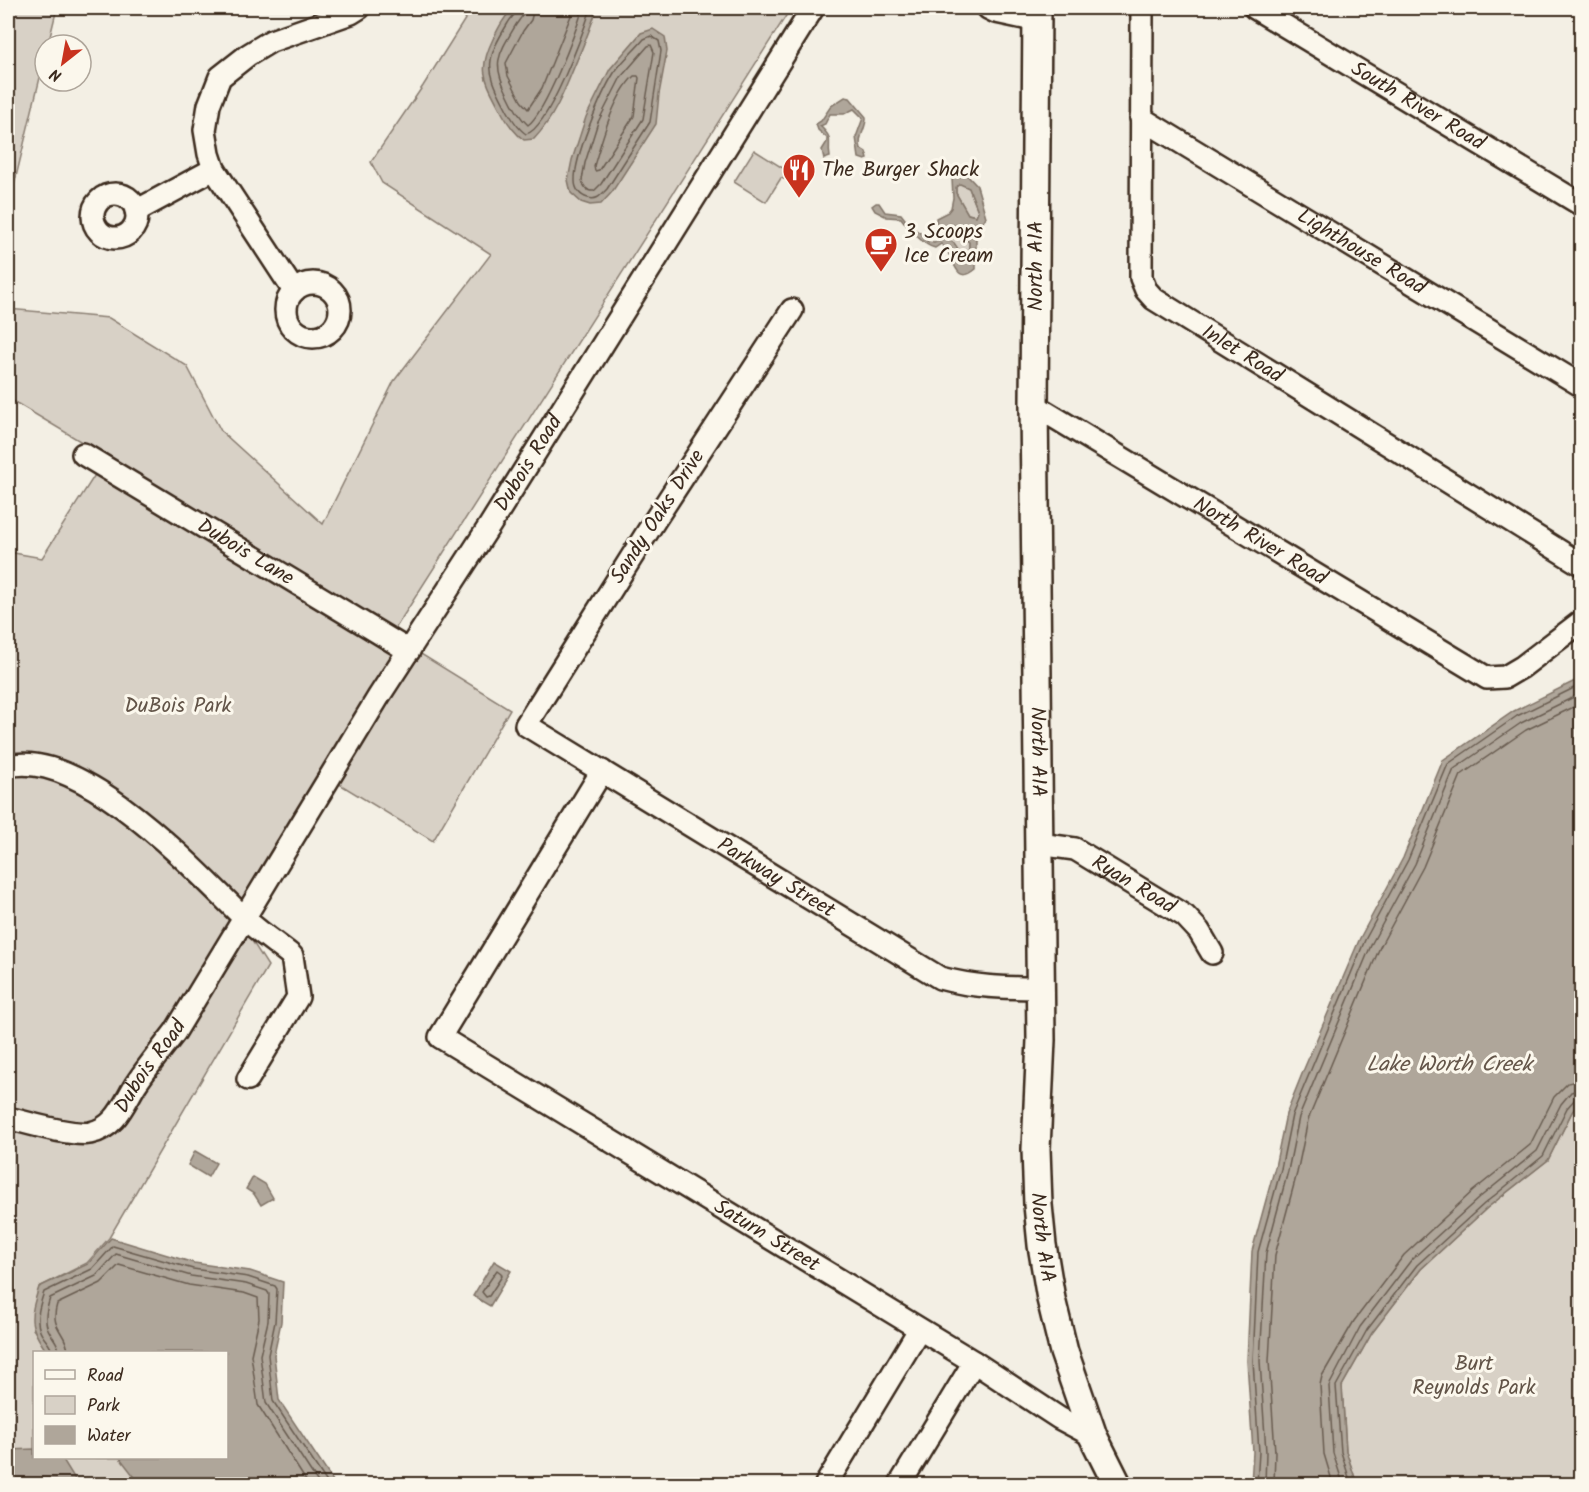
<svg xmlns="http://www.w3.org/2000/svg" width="1589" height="1492" viewBox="0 0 1589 1492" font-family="Kalam,sans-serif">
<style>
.green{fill:#d8d1c6;stroke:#8a7e72;stroke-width:1.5}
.water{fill:#afa69a;stroke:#817468;stroke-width:1.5;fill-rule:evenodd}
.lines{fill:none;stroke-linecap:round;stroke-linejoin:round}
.shore{stroke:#695c50;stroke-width:1.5}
.minor-casing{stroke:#3b2a1e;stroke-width:26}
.tertiary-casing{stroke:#3b2a1e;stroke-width:32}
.minor{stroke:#fbf7ec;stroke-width:21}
.tertiary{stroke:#fbf7ec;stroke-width:27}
.labels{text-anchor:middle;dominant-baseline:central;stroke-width:6;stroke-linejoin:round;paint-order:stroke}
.street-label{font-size:21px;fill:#3b2a1e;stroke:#fbf7ec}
.poi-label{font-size:21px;fill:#3b2a1e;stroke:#fbf7ec;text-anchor:start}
.park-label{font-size:21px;fill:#625448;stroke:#fbf7ec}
.water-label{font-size:22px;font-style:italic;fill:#645549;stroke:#fbf7ec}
</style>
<rect width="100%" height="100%" fill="#f3efe4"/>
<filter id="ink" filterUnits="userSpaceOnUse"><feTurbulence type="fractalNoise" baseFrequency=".0167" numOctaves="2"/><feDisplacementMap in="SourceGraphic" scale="12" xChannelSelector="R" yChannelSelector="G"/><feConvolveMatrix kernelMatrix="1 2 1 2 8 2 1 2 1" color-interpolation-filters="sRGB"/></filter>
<g filter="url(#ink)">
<g class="green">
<polygon points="8,8 57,8 48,45 45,45 45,57 8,210"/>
<polygon points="472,8 791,8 395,629 8,398 8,309 109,318 187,366 221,431 323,524 394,381 491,254 382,183 371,162 423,86"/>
<polygon points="754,150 786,170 784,174 786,176 784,179 781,178 766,202 734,182"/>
<polygon points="960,183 969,188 978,211 976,216 968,214 956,193 956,187"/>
<polygon points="952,224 956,227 959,235 969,242 969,250 965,253 960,252 954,243 943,238 943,228"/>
<polygon points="105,459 510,709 433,841 333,780 245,930 268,966 109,1238 87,1263 39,1287 33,1329 50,1352 34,1352 34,1458 125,1458 144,1484 8,1484 8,552 42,558"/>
<polygon points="1581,1100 1581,1484 1357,1484 1346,1451 1342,1386 1372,1333 1421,1269 1487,1208 1548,1160 1572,1112"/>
</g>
<g class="water">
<path d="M513,8H597C591,28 583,46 575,65C564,92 554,118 534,139L524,140C513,132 505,119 499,107C484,78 478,70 493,39C499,27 504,17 513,8Z"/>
<polygon points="653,29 665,37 667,51 659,94 656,124 612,192 601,204 590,205 581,202 571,193 568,180 572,160 586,117 610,69 641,33"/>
<path d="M845,97L850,98L866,117C867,128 857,137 861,149L866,152L868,159L865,160L859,158L856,137L863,118L854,109L844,114H830L825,124L820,126C835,140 827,140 830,157L824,159L822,150L827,142V138L818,130L816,124L821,121L831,106Z"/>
<path d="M964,172L977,186L986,217L976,234V269C953,288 956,255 941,244L935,248C924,246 908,228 901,218L887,217L875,211L872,206L876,203H879L885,212L901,214L911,227L922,234L928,242L934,243L939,241L936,218L948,212L951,208L953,198L952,179L957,174ZM960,184L969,188L978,211L976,216L968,214L956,193V187ZM951,224L956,227L959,234L969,242V250L965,253L960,252L954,243L943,237V228Z"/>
<polygon points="1581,678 1581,1100 1572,1112 1548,1160 1487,1208 1421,1269 1372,1333 1342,1386 1346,1451 1357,1484 1251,1484 1253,1452 1247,1361 1252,1251 1275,1167 1286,1114 1304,1069 1360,938 1403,858 1443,760 1514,711"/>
<polygon points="195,1151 216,1163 208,1177 188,1165"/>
<polygon points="253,1177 265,1184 273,1198 261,1205 254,1194 246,1189"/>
<path d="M111,1238L194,1263L250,1271L283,1282L281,1322L274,1355L279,1400L335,1484H140L120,1458H226V1352H47C28,1325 29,1319 39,1287L88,1264Z"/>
<polygon points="494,1261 511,1271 490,1306 473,1296"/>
<polygon points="34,1449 34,1458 62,1458 78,1484 8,1484 8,1450"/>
</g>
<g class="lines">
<g class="shore">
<path d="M517,8C516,15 511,17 508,23C486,59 485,68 504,104C509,114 517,128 526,134C548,130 584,30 591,8"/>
<path d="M525,8C524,17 518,20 514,28C498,55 492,64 507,93C512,104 519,117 528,125C546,112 576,31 583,8"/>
<polyline points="534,8 531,20 523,31 506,63 508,76 521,101 528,109 542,88 574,8"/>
<path d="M651,36L659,41L661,51L650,122L607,189C601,195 597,201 588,198C580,196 575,189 575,181C574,157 601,94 614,73C622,61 635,50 644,39Z"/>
<path d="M651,45L654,52L643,119L601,184L594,191C587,192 583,186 582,180L585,163L598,122L621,77L648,46Z"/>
<path d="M634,76H638L639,78L634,116L599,170L595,171L594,166C602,139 614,95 634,76Z"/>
<polygon points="497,1270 501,1273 502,1276 489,1296 486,1297 482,1292"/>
<path d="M52,1352C51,1344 43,1339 40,1331C35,1319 40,1304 44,1292L92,1269L113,1246L193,1269L248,1277L275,1286L277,1289L275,1322L268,1355L273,1401L328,1484"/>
<path d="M59,1352C59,1343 53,1339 49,1331C43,1321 47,1308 50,1298L96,1276L116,1254L191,1276L246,1284L267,1291L269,1294L268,1321L260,1355L266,1403L319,1484"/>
<path d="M68,1352C67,1331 49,1330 57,1304L101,1283L119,1265L189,1285L244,1293L258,1298L259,1319L251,1355L258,1405L308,1484"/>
<polyline points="1257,1484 1259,1452 1253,1361 1258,1252 1281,1169 1292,1115 1310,1072 1365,940 1408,860 1448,764 1517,716 1582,684"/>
<polyline points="1265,1484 1266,1452 1260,1361 1266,1253 1288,1171 1299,1117 1372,943 1415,864 1454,769 1521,723 1582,693"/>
<polyline points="1274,1484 1275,1452 1269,1361 1275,1255 1297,1173 1308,1120 1380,947 1423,867 1461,775 1526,730 1582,703"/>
<polyline points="1333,1484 1324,1454 1320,1385 1322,1376 1354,1321 1404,1255 1473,1191 1530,1145 1554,1097 1568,1083 1582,1080"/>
<polyline points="1343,1484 1333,1453 1329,1386 1360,1327 1412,1259 1479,1198 1537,1151 1561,1104 1571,1092 1582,1089"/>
<polyline points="1351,1484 1341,1452 1336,1386 1367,1330 1417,1265 1484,1204 1543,1156 1567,1108 1576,1098 1582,1097"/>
</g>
<g class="minor-casing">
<g id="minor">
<polyline points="988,8 996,12 1038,21"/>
<path id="s1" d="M1142,8L1141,278L1146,290L1154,299L1582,565"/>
<path id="s2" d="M1255,8L1582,205"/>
<path id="s3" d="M1141,118L1582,386"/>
<circle cx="115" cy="216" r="22"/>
<polyline points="136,211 214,169"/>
<circle cx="313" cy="310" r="27"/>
<polyline points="294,291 214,169 209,154 205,130 209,105 220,77 248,55 271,41 351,13 359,8"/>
<path id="s4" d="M792,310L655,520L526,725L940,978C973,987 1005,988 1040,988"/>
<path id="s5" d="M1034,405L1487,678L1505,677L1522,667L1582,621"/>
<path id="s6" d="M83,454L409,651"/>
<path d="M8,766C82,748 193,868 242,916C257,931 276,943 292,956L298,997L248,1079"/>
<path id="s7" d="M602,771L440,1037L974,1362L1059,1418L1093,1436"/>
<path id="s8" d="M1039,844L1075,849L1185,916L1199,931L1212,953"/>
<path id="s9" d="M8,1118C28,1123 71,1136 90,1133C116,1128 124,1103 136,1084C148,1066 162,1049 175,1032L379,696L490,525L813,8"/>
<polyline points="826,1484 919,1330"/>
<polyline points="900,1484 974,1362"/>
</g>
</g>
<g class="tertiary-casing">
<g id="tertiary">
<path id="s10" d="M1037,8L1034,405L1041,1040L1036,1149L1038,1205L1042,1245L1051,1299L1064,1352L1093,1436L1117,1484"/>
</g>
</g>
<use href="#minor" class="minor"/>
<use href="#tertiary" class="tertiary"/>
</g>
</g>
<defs>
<g id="restaurant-pin" transform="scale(1.725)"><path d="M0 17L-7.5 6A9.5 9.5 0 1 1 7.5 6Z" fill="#c8321e" stroke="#fbf7ec"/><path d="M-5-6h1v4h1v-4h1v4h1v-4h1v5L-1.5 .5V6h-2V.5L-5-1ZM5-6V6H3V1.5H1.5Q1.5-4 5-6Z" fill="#fff"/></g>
<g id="cafe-pin" transform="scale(1.725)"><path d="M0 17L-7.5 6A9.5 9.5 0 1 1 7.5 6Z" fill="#c8321e" stroke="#fbf7ec"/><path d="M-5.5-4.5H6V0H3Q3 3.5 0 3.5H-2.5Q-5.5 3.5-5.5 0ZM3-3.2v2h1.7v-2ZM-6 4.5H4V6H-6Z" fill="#fff"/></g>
</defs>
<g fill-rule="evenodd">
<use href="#restaurant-pin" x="799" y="170"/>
<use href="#cafe-pin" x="881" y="244"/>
</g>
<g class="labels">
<g class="street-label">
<text stroke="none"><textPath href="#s2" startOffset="190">South River Road</textPath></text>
<text stroke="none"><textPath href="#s3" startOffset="258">Lighthouse Road</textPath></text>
<text transform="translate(1036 266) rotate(-90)">North A1A</text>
<text stroke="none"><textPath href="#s1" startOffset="399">Inlet Road</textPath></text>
<text stroke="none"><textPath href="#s9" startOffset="888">Dubois Road</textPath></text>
<text transform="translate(658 517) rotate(-57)">Sandy Oaks Drive</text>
<text stroke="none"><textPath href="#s5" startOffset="264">North River Road</textPath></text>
<text stroke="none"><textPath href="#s6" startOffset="190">Dubois Lane</textPath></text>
<text stroke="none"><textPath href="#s10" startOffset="744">North A1A</textPath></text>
<text stroke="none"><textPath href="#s4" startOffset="786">Parkway Street</textPath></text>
<text stroke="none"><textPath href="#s8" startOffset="105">Ryan Road</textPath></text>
<text stroke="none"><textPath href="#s9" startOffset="176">Dubois Road</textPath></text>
<text stroke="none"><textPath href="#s7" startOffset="694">Saturn Street</textPath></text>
<text stroke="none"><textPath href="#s10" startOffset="1230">North A1A</textPath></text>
</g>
<g class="poi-label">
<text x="822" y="170">The Burger Shack</text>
<text x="904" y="232">3 Scoops<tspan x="904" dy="24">Ice Cream</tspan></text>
</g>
<g class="park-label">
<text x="178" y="706">DuBois Park</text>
<text x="1474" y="1364">Burt<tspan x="1474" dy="24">Reynolds Park</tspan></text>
</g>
<g class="water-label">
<text x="1449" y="1065">Lake Worth Creek</text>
</g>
</g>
<rect width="1589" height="1492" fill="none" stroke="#fbf7ec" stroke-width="30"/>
<rect x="15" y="15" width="1559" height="1462" fill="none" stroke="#3b2a1e" stroke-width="2" filter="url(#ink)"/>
<rect x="33" y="1351" width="195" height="108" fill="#fbf7ec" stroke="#aea59a" stroke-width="1.5"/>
<rect x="45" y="1370" width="30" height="9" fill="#fbf7ec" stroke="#aea59a" stroke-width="1.5"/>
<text x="87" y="1381" font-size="18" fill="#3b2a1e">Road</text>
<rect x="45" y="1396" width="30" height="18" fill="#d8d1c6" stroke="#aea59a" stroke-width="1.5"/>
<text x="87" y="1411" font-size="18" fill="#3b2a1e">Park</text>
<rect x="45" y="1426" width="30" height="18" fill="#afa69a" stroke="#aea59a" stroke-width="1.5"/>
<text x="87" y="1441" font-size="18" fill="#3b2a1e">Water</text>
<g transform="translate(63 63) rotate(211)"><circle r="28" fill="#fbf7ec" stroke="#aea59a" stroke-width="1.5"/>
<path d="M0-4.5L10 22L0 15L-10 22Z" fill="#c8321e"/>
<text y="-9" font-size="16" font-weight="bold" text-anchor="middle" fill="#3b2a1e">N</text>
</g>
</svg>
